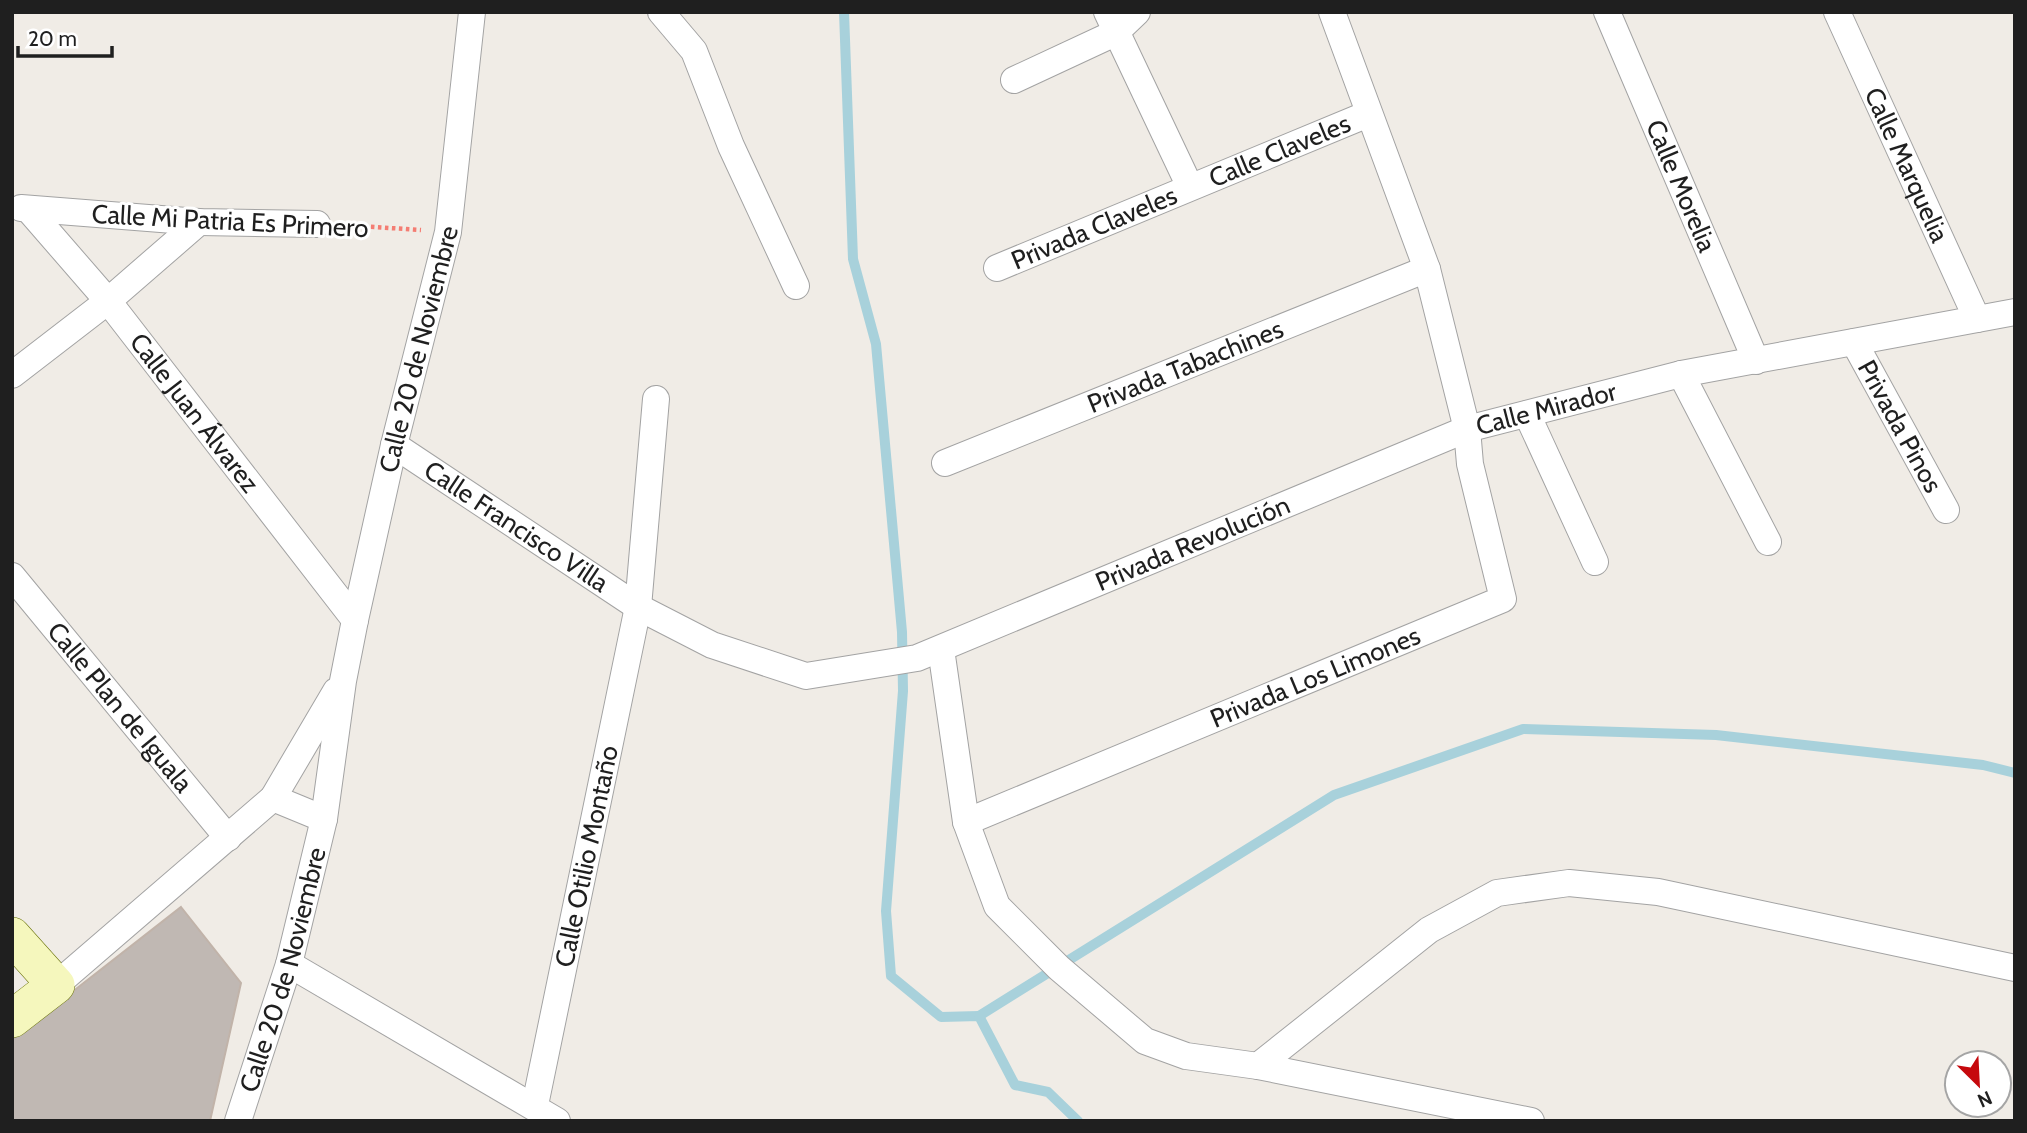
<svg xmlns="http://www.w3.org/2000/svg" width="2027" height="1133" viewBox="0 0 2027 1133" font-family="Cabin,sans-serif">
<style>
.lines{fill:none;stroke-linecap:round;stroke-linejoin:round}
.stream{stroke:#a8d1db;stroke-width:10}
.building{fill:#c0b8b3;stroke:#c1b3a9;stroke-width:2}
.street-casing{stroke:#a3a3a3;stroke-width:28}
.secondary-casing{stroke:#6a730a;stroke-width:38}
.path{stroke:#f47d73;stroke-width:4.5;stroke-dasharray:3.5 3.5;stroke-linecap:butt}
.street{stroke:#fff;stroke-width:26}
.secondary{stroke:#f5f7bd;stroke-width:37}
.labels{text-anchor:middle;dominant-baseline:central;stroke-width:6;stroke-linejoin:round;paint-order:stroke}
.street-label{font-size:26px;fill:#1f1f1f;stroke:#fff}
</style>
<rect width="100%" height="100%" fill="#f0ece6"/>
<g class="lines">
<g class="stream">
<polyline points="844,12 853,259 876,344 902,632 903,691 886,911 891,976 941,1017 979,1016 1015,1085 1048,1092 1078,1121"/>
<polyline points="979,1016 1334,795 1523,729 1716,735 1983,765 2015,773"/>
</g>
</g>
<polygon class="building" points="181,907 241,983 210,1121 12,1121 12,1039"/>
<g class="lines">
<g class="street-casing">
<g id="street">
<polyline points="661,12 694,51 731,146 796,286"/>
<polyline points="1107,12 1190,187"/>
<path id="s1" d="M1607,12L1756,361"/>
<path id="s2" d="M1837,12L1977,319"/>
<polyline points="1014,80 1115,33 1137,12"/>
<polyline points="21,208 199,222 317,224"/>
<path id="s3" d="M29,210L108,301L355,620"/>
<path id="s4" d="M997,268L1368,114"/>
<path id="s5" d="M1854,342L1946,510"/>
<polyline points="1681,374 1768,542"/>
<polyline points="12,375 108,301 199,222"/>
<polyline points="1527,414 1595,562"/>
<path id="s6" d="M394,445L638,607L712,645L806,676L917,658L1467,429L1681,374L2015,312"/>
<path id="s7" d="M945,463L1427,269"/>
<path id="s8" d="M12,576L228,838"/>
<polyline points="941,649 966,822 997,906 1059,968 1145,1041 1186,1056 1258,1066 1531,1121"/>
<polyline points="273,798 324,819"/>
<path id="s9" d="M966,822L1503,599L1470,464L1467,429L1427,269L1332,12"/>
<polyline points="289,964 557,1121"/>
<polyline points="56,985 273,798 336,691"/>
<polyline points="1258,1066 1429,930 1497,893 1569,883 1658,892 2015,968"/>
<path id="s10" d="M535,1105L638,607L656,399"/>
<path id="s11" d="M238,1121L289,964L324,819L343,681L355,620L394,445L448,232L472,12"/>
</g>
</g>
<g class="secondary-casing">
<polyline id="secondary" points="12,936 56,985 12,1019"/>
</g>
<polyline class="path" points="343,225 421,230"/>
<use href="#street" class="street"/>
<use href="#secondary" class="secondary"/>
</g>
<g class="labels">
<g class="street-label">
<text stroke="none"><textPath href="#s4" startOffset="306">Calle Claveles</textPath></text>
<text stroke="none"><textPath href="#s2" startOffset="168">Calle Marquelia</textPath></text>
<text stroke="none"><textPath href="#s1" startOffset="189">Calle Morelia</textPath></text>
<text transform="translate(230 221) rotate(3)">Calle Mi Patria Es Primero</text>
<text stroke="none"><textPath href="#s4" startOffset="105">Privada Claveles</textPath></text>
<text stroke="none"><textPath href="#s11" startOffset="794">Calle 20 de Noviembre</textPath></text>
<text stroke="none"><textPath href="#s7" startOffset="259">Privada Tabachines</textPath></text>
<text stroke="none"><textPath href="#s6" startOffset="1265">Calle Mirador</textPath></text>
<text stroke="none"><textPath href="#s3" startOffset="262">Calle Juan Álvarez</textPath></text>
<text stroke="none"><textPath href="#s5" startOffset="96">Privada Pinos</textPath></text>
<text stroke="none"><textPath href="#s6" startOffset="147">Calle Francisco Villa</textPath></text>
<text stroke="none"><textPath href="#s6" startOffset="886">Privada Revolución</textPath></text>
<text stroke="none"><textPath href="#s9" startOffset="378">Privada Los Limones</textPath></text>
<text stroke="none"><textPath href="#s8" startOffset="170">Calle Plan de Iguala</textPath></text>
<text stroke="none"><textPath href="#s10" startOffset="254">Calle Otilio Montaño</textPath></text>
<text stroke="none"><textPath href="#s11" startOffset="158">Calle 20 de Noviembre</textPath></text>
</g>
</g>
<rect width="2027" height="1133" fill="none" stroke="#1f1f1f" stroke-width="28"/>
<g transform="translate(1978 1084) rotate(156)"><circle r="33" fill="#ffffff" stroke="#a5a5a5" stroke-width="2"/>
<path d="M0-5L12 26L0 18L-12 26Z" fill="#c6090d"/>
<text y="-10" font-size="19" font-weight="bold" text-anchor="middle" fill="#1f1f1f">N</text>
</g>
<path d="M18 46v10h94v-10" fill="none" stroke="#1f1f1f" stroke-width="3.5"/>
<text x="28" y="46" font-size="21" fill="#1f1f1f" stroke="#ffffff" stroke-width="5" paint-order="stroke">20 m</text>
</svg>
